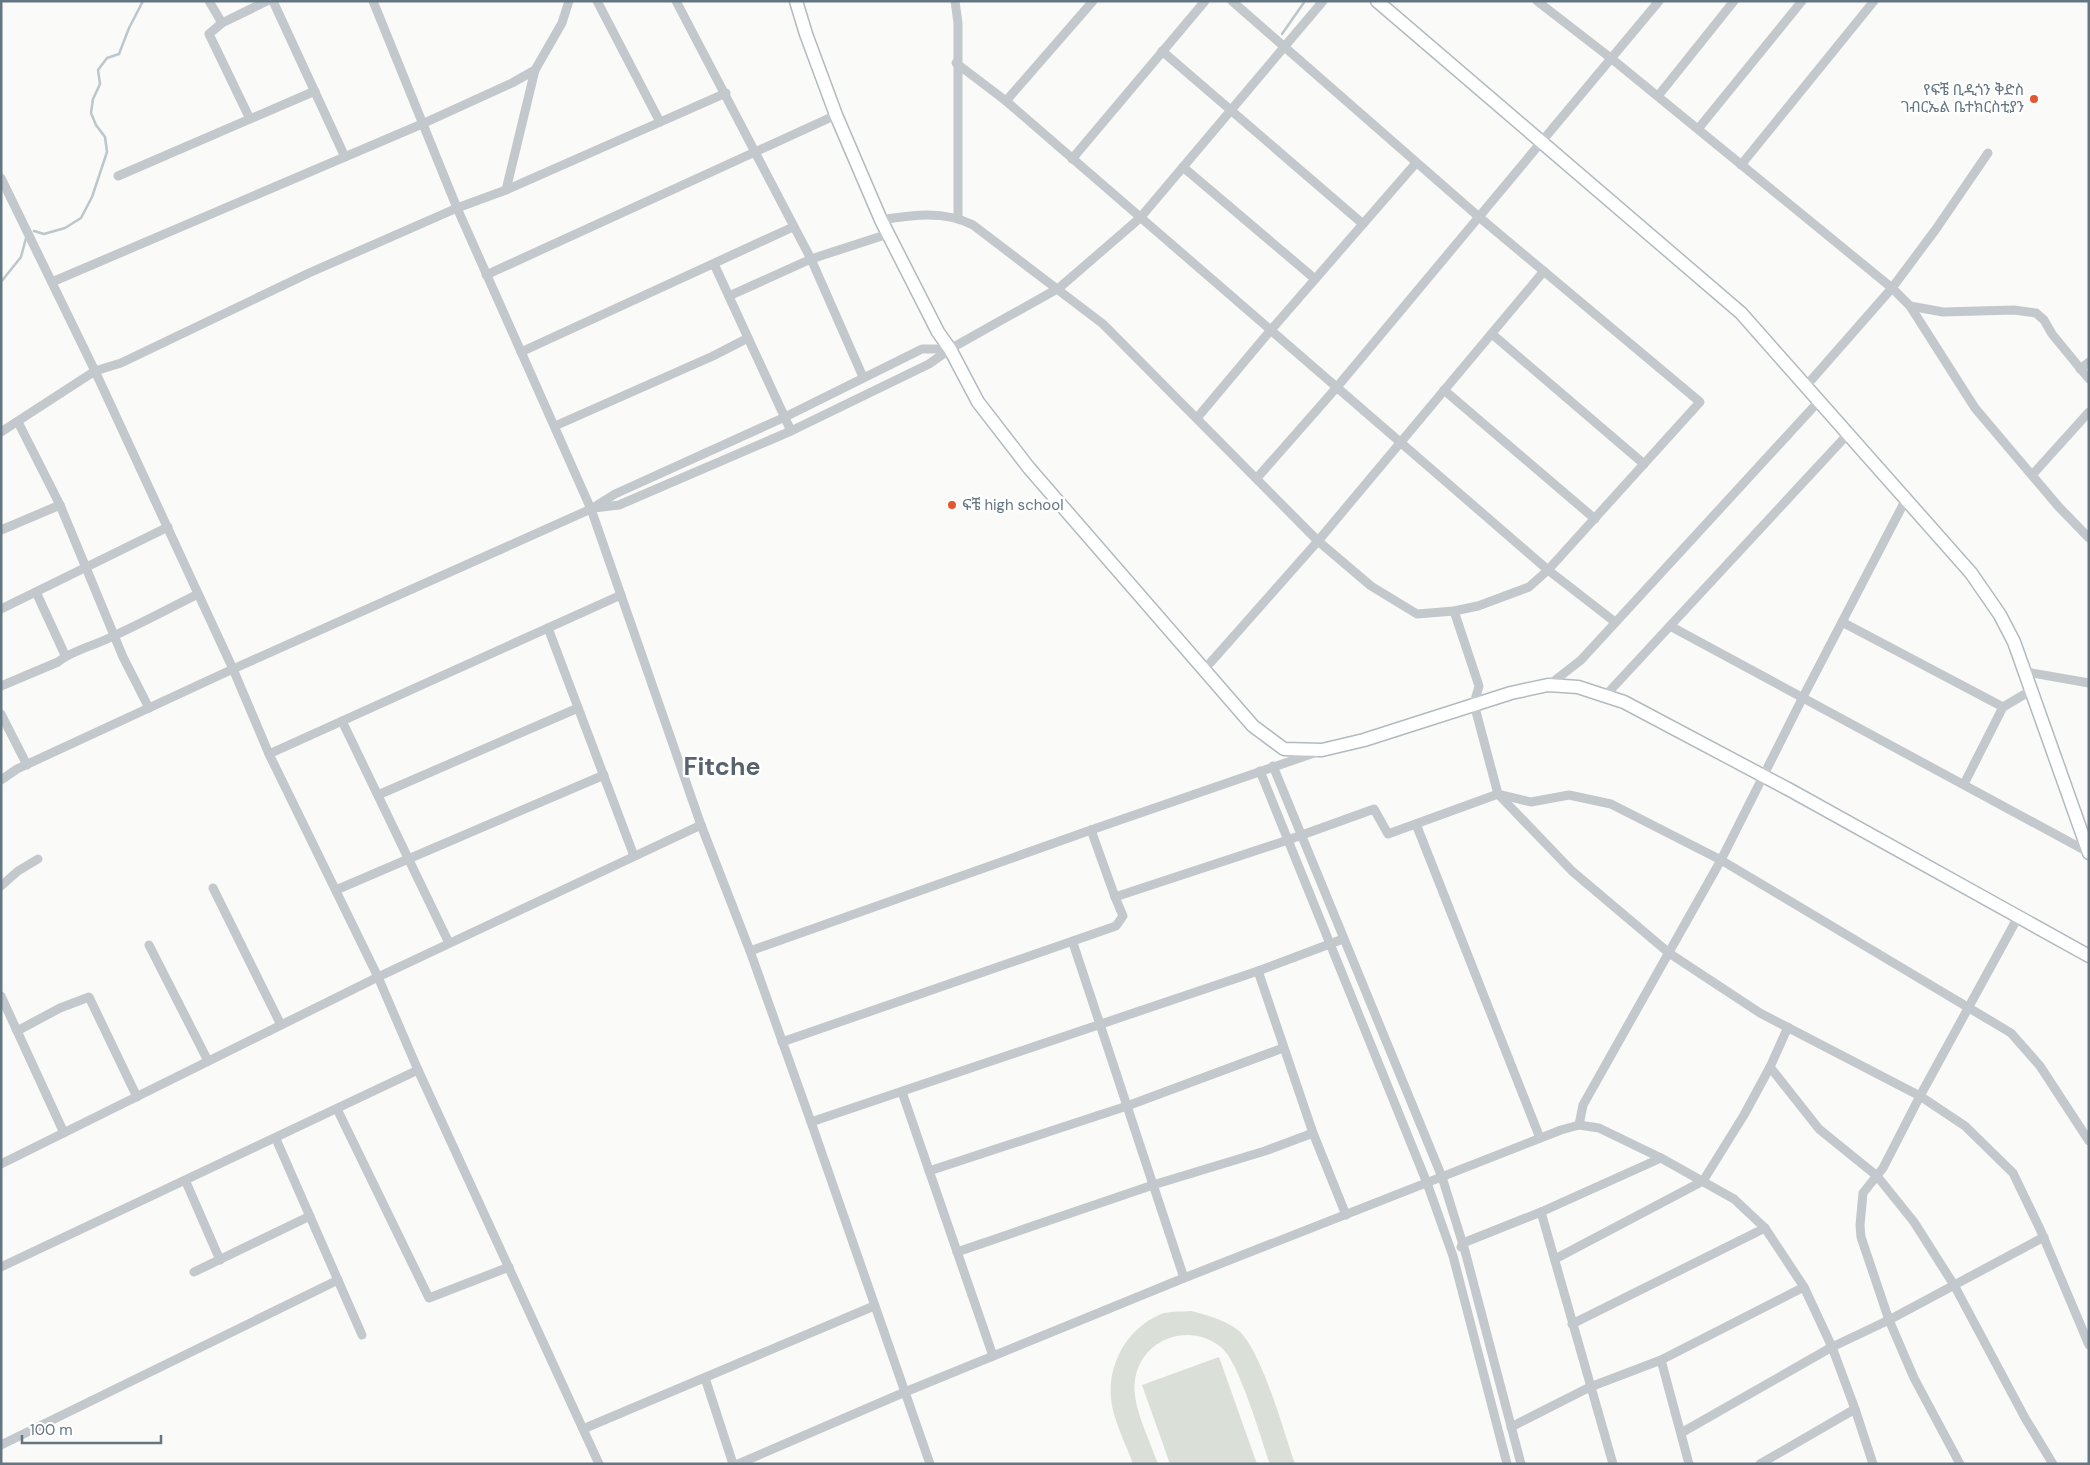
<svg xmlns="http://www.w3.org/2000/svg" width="2090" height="1465" viewBox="0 0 2090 1465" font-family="'DM Sans','Noto Sans Ethiopic',sans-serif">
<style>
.green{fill:#dadfd7}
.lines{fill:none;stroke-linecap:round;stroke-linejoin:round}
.stream{stroke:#bbc7cb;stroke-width:2.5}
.secondary-casing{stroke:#b3babf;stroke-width:15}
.street{stroke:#c3c8cc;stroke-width:9}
.secondary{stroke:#fff;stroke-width:12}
.poi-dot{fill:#e4572e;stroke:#fff;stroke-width:2}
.labels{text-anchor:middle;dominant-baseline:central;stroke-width:5;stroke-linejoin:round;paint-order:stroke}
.poi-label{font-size:15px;fill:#657683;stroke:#fff;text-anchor:end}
.town-label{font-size:25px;font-weight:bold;fill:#57646e;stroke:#fff}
</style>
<rect width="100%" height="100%" fill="#fafaf8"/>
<g class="green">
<path d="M1191,1311C1207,1315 1225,1320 1238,1330C1261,1349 1284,1432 1295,1464H1270C1261,1439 1240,1364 1222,1348C1191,1321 1141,1338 1135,1380C1131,1405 1150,1440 1158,1464H1133C1126,1445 1116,1425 1112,1406C1105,1369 1125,1329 1161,1314C1169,1311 1182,1312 1191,1311Z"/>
<polygon points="1219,1357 1257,1464 1170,1464 1142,1385"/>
</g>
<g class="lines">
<g class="stream">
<polyline points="1282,34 1305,1"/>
<polyline points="34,231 44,234 65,228 81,218 92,197 107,152 105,137 96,125 91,113 93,99 100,84 98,70 107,58 119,54 129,28 143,1"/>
<polyline points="1,282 21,257 26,238"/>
</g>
<g class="secondary-casing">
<g id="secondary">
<polyline points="796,1 806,34 836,115 881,220 938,332 950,349 978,402 1029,468 1253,726 1284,749 1322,750 1364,740 1511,693 1548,685 1578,687 1624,702 1790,790 2089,956"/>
<polyline points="1377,1 1741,313 1971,573 2000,615 2014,642 2089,853"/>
</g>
</g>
<g class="street">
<polyline points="209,1 222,23"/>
<polyline points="273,1 345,157"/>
<polyline points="373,1 457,208 591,509 701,825 750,951 811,1122 930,1464"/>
<polyline points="597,1 660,122"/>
<polyline points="676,1 811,259 863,377"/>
<polyline points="955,1 958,23 958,217"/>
<polyline points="1537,1 1612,59 1892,288 1910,306 1975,408 2058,506 2089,538"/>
<polyline points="1162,51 1363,224"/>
<polyline points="956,63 1006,101 1548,570 1615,622"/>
<polyline points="1658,96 1734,1"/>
<polyline points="1006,101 1093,1"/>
<polyline points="250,119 209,34 222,23 267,1"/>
<polyline points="1698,129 1802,1"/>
<polyline points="1072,159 1205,1"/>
<polyline points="1741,165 1874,1"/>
<polyline points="1183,167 1315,279"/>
<polyline points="118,176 315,91"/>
<polyline points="1,178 95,371 233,669 269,754 378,977 418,1070 599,1464"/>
<polyline points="506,190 535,70 562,23 569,1"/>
<path d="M881,220C912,215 944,210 973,225L1103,324L1318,541L1371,586L1417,614L1454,611L1478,606L1529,587L1548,570L1700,402L1479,217L1232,1"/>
<polyline points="714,264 791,431"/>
<polyline points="486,275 836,115"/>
<polyline points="52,282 422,124 512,83 535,70"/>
<polyline points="729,296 811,259 888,234"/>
<polyline points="1910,306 1943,312 2014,310 2036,313 2044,320 2052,334 2089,379"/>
<polyline points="1492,334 1644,464"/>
<polyline points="521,352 793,227"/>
<polyline points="2080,369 2089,362"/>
<polyline points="1806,386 1892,288 1936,229 1988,153"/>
<polyline points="1444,390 1595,519"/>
<polyline points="1197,418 1270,331 1416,163"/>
<polyline points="18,422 60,505 123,657 149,708"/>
<polyline points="555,426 713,356 748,338"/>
<polyline points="1,432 95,371 121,363 309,273 457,208 506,190 726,93"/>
<polyline points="2033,474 2089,412"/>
<polyline points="1257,478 1337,387 1659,1"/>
<polyline points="594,508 619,505 791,431 929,364 950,349 1059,288 1140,218 1323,1"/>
<polyline points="1,530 60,505"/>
<polyline points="36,592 65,655"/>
<polyline points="1,609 168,527"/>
<polyline points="1454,611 1479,686 1474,704 1498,794 1572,871 1669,953 1760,1013 1920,1096 1965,1126 2013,1173 2040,1229 2089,1345"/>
<polyline points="1842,622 2003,707"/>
<polyline points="1670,626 2088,852"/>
<polyline points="548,628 634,856"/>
<polyline points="1203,671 1318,541 1544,271"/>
<polyline points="2026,672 2089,683"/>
<polyline points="1549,685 1581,660 1819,401"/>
<path d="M1,686L58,662C69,652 92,646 107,639C138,625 168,609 198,594"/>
<polyline points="1605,696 1848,434"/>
<polyline points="1,714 27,765"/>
<polyline points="342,721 449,943"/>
<polyline points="269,754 621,595"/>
<polyline points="1273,766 1442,1177 1465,1251 1521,1464"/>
<polyline points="1260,771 1427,1183 1453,1256 1507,1464"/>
<polyline points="1,780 17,769 233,669 591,509 615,494 785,417 922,349 950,349"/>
<polyline points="1964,784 2003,707 2032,690"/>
<polyline points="378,795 578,708"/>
<polyline points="1416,824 1540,1138"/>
<polyline points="1091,830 1115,897"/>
<polyline points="1,886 18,871 38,859"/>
<polyline points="213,888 281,1025"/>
<polyline points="336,890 604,775"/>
<polyline points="1073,943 1184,1278"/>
<polyline points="149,945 208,1061"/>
<polyline points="750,951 1091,830 1317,752"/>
<polyline points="1258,971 1313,1133 1346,1215"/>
<polyline points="1,996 64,1133"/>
<polyline points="17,1031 60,1008 89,997 137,1097"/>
<polyline points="782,1042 1116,926 1123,916 1115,897 1288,840 1374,809 1388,834 1498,794 1531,802 1569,795 1611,804 1721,860 2011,1033 2040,1066 2089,1141"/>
<polyline points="1770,1067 1819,1129 1877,1176 1914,1222 1954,1285 2025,1418 2053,1464"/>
<polyline points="902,1092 993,1356"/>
<polyline points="337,1109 429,1298 509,1267"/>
<polyline points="811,1122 1258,971 1343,939"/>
<polyline points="1579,1125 1583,1105 1721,860 1803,697 1906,499"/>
<polyline points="276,1139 362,1335"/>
<polyline points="1,1164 378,977 701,825"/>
<polyline points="929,1171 1127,1106 1283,1048"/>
<polyline points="186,1182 220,1260"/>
<polyline points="1541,1212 1661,1158"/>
<polyline points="1461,1247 1463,1243 1541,1212 1613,1464"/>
<polyline points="957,1252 1153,1185 1265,1151 1313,1133"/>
<polyline points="1555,1259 1703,1181 1744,1115 1770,1067 1788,1027"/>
<polyline points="1,1267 418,1070"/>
<polyline points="194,1272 310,1216"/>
<polyline points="1572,1324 1765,1228"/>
<polyline points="1661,1360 1689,1464"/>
<polyline points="705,1378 733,1464"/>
<polyline points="1511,1427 1590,1387 1661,1360 1804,1287"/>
<polyline points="583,1429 874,1306"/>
<polyline points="1681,1433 1832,1347 1889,1320 2044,1237"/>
<polyline points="1,1445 338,1280"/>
<polyline points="738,1464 905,1392 1184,1278 1561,1130 1579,1125 1599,1128 1661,1158 1734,1199 1765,1228 1804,1287 1832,1347 1855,1409 1873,1464"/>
<polyline points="1760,1464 1855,1409"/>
<polyline points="1960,1464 1914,1378 1889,1320 1861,1237 1860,1225 1863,1193 1883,1168 1920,1096 2018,917"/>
</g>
<use href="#secondary" class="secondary"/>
</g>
<g class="poi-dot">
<circle cx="2034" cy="99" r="5"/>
<circle cx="952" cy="505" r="5"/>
</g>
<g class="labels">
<g class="poi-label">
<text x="2024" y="90">የፍቼ ቢዲጎን ቅድስ<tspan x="2024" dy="17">ገብርኤል ቤተክርስቲያን</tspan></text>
<text x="962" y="505" text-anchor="start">ፍቼ high school</text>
</g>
<g class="town-label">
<text x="722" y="766">Fitche</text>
</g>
</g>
<rect width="2090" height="1465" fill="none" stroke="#657683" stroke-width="5"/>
<path d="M22 1435v8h139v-8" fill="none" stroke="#657683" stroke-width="2.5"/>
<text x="30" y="1435" font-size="15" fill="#657683" stroke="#ffffff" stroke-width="4" paint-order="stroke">100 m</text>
</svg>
